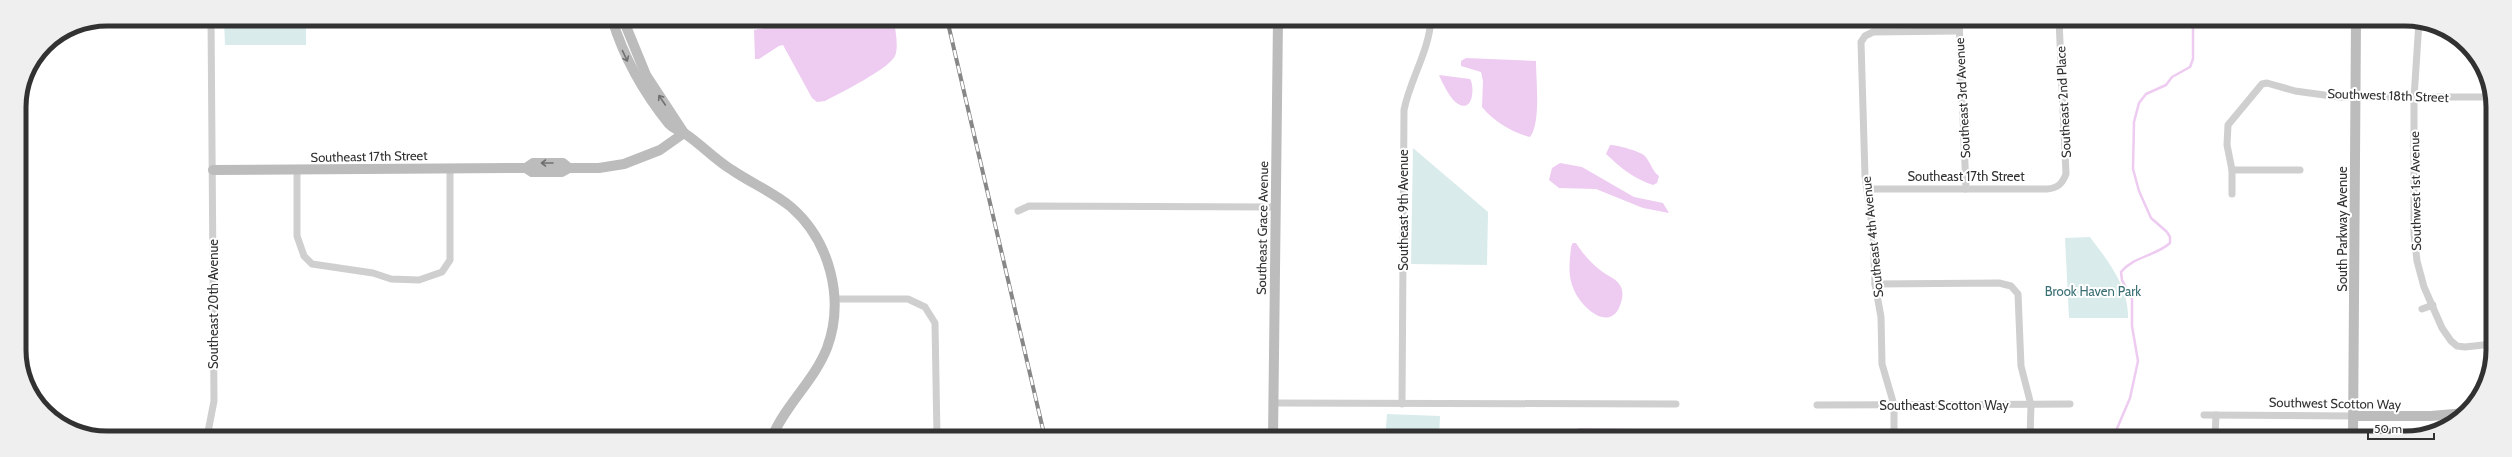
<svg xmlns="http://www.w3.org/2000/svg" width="2512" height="457" viewBox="0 0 2512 457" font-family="Cabin,sans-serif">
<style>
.green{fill:#d9ebeb}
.water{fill:#eecbf1}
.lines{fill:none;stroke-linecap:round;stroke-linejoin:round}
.stream{stroke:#eecbf1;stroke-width:2.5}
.street{stroke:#cfcfcf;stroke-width:7}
.secondary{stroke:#bcbcbc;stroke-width:10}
.rail-casing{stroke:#878787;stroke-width:4}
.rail{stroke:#fff;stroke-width:2.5;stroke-dasharray:8;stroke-linecap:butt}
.oneway{stroke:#707070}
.labels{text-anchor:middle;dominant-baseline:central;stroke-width:4;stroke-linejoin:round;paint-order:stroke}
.street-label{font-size:13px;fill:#323232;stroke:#fff}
.park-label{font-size:13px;fill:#3a6f74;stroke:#fff}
.rim{fill:none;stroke:#323232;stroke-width:5}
</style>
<rect width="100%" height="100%" fill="#fff"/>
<g class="green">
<polygon points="224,19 306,19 306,45 225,45"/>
<polygon points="1413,148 1488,212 1487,265 1411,264"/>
<path d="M2090,237C2108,261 2129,287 2128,318H2069L2065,238Z"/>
<polygon points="1387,414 1440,416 1439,438 1385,438"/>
</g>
<g class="water">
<path d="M822,19H894C895,30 899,46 895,56C889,69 840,93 825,101L817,102L812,98L783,45L779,46L759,59H755L754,30L759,29Z"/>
<path d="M1466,58L1536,61C1536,80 1541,123 1530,137C1513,133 1493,121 1482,107L1483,81L1481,72L1461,66V61Z"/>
<path d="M1439,75L1470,79C1475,87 1473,113 1458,104C1450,99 1443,84 1439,75Z"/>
<path d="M1610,145C1617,145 1640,151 1645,156C1651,163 1652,171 1659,176L1657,183L1653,185C1634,179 1621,168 1606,154Z"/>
<polygon points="1560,163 1582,167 1634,197 1663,203 1669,213 1643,208 1596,189 1559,188 1549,180 1552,168"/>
<path d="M1573,243H1576C1583,254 1590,262 1600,270C1607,276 1617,278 1621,287C1624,294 1622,301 1619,308C1607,332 1580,305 1574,290C1569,279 1569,269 1570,257C1571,253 1570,246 1573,243Z"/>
<polygon points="1579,428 1770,431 1776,434 1776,438 1574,438 1573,431"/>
</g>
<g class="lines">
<path class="stream" d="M2113,438L2130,398L2138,361L2132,326V299L2122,280L2121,272C2134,256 2156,256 2170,243V237L2167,232L2151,218L2139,191L2133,169L2134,122L2139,103L2146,94L2166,85L2172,77L2190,67L2193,59V23L2195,20"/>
<g class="street">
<polyline points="1959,20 1966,189"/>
<polyline points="2419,21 2414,98 2414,234 2417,261 2424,287 2442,328 2451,341 2457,346 2465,347 2492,344"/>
<polyline points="297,170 297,236 304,256 312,264 373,273 391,279 419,280 442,272 450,260 450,168"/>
<polyline points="2232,170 2300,170"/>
<path d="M1867,189H2047C2058,188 2062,184 2066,174L2059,20"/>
<polyline points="2232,194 2232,170 2227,145 2228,125 2262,84 2267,83 2295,91 2339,97 2491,97"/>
<polyline points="1018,211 1029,206 1276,207"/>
<polyline points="1875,284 1999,283 2011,286 2018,294 2021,366 2031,405 2030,438"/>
<polyline points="834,299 908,299 925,307 935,323 937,437"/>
<polyline points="2422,309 2433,305"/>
<polyline points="1273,403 1676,404"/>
<path d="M1402,404L1404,110C1410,79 1429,52 1431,19"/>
<polyline points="1817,405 2070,404"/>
<polyline points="2204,415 2354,416"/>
<polyline points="207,437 214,401 211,19"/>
<polyline points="1894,438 1894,405 1882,364 1881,317 1875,284 1873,232 1865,176 1861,42 1865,36 1873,32 1958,31"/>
<polyline points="2215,438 2216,415"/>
</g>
<g class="secondary">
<path d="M612,19C624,58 643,92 669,124C674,129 678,130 684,133C701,144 715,160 732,170C751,183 773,192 791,207C830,241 845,299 827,348C814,381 786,404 772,437"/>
<polyline points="623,19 646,75 684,133"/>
<polyline points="526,168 532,172 562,172 569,168 599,168 624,164 660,150 684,133"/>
<polyline points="213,170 526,168 533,163 563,163 569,168"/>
<polyline points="2354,416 2431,416 2466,413"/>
<polyline points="1273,438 1278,19"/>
<polyline points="2353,438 2356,20"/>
</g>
<g class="rail-casing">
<polyline id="rail" points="947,19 1045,438"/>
</g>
<use href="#rail" class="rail"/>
</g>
<defs><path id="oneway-shaft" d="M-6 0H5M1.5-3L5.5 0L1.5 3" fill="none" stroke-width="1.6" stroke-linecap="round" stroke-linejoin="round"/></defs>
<g class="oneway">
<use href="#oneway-shaft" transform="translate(625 56) rotate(65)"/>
<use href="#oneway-shaft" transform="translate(662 100) rotate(-124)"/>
<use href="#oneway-shaft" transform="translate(547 163) rotate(180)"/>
</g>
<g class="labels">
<g class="street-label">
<text transform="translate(2388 95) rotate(2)">Southwest 18th Street</text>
<text transform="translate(1962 98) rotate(-93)">Southeast 3rd Avenue</text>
<text transform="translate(2063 102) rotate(-93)">Southeast 2nd Place</text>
<text transform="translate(369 156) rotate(-1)">Southeast 17th Street</text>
<text x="1966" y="176">Southeast 17th Street</text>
<text transform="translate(2415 191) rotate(-91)">Southwest 1st Avenue</text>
<text transform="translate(1403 210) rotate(-90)">Southeast 9th Avenue</text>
<text transform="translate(1262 228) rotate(-89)">Southeast Grace Avenue</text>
<text transform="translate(2342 229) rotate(-90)">South Parkway Avenue</text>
<text transform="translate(1872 237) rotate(-96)">Southeast 4th Avenue</text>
<text transform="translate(213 304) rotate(-90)">Southeast 20th Avenue</text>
<text transform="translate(2335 403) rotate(1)">Southwest Scotton Way</text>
<text x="1944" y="405">Southeast Scotton Way</text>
</g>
<g class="park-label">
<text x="2093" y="291">Brook Haven Park</text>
</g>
</g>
<path d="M0 0H2512V457H0ZM107 26H2405A81 81 0 0 1 2486 107V350A81 81 0 0 1 2405 431H107A81 81 0 0 1 26 350V107A81 81 0 0 1 107 26Z" fill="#efefef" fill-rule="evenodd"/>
<path class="rim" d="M107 26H2405A81 81 0 0 1 2486 107V350A81 81 0 0 1 2405 431H107A81 81 0 0 1 26 350V107A81 81 0 0 1 107 26Z"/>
<path d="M2368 433v6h66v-6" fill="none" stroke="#323232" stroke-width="2"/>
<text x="2374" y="433" font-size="12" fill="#323232" stroke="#ffffff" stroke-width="3" paint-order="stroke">50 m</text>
</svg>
